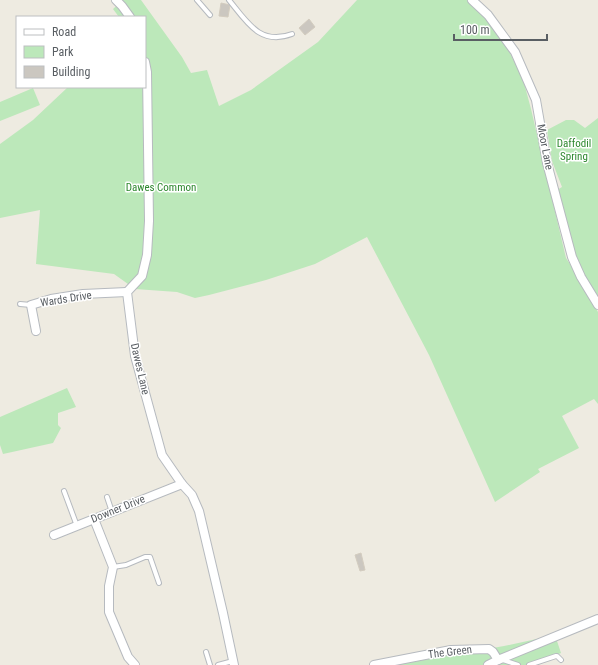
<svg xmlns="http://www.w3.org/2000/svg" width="598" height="665" viewBox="0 0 598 665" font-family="'Roboto Condensed',sans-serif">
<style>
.green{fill:#bce8ba}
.building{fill:#cbc7c0;stroke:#d3ccbf}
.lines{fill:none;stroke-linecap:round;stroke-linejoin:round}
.lane-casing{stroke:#b6babf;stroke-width:6}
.street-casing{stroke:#b6babf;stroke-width:10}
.lane{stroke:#fff;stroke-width:4}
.street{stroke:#fff;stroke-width:8}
.labels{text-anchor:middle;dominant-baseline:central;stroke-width:3;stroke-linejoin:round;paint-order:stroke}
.park-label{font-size:11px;fill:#2d872e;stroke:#fff}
.street-label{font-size:11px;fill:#595e63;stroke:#fff}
</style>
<rect width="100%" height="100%" fill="#eeebe1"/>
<g class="green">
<polygon points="123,0 141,0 182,57 191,73 207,70 219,106 251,90 318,42 357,0 468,0 485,18 508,49 523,79 531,109 566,258 576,273 579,281 598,312 598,404 594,399 562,416 579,448 538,469 540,472 495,502 429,355 367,237 315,264 266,280 209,295 195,298 177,292 135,289 114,274 36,264 40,210 0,218 0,144 33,120 68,87 145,87 145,17 119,17 113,9"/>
<polygon points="33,88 40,105 0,121 0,102"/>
<polygon points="598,118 598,301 586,280 571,245 557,190 562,187 552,161 547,130 566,120 574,120 585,128"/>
<polygon points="67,388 76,407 58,413 58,425 61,428 53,443 3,454 0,445 0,417"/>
<polygon points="555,635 561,653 532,665 395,665 504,646"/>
</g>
<g class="building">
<polygon points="221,3 230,5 228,17 219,16"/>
<polygon points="309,19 315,27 305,35 299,28"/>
<polygon points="361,553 365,570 360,571 355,555"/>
</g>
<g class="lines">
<g class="lane-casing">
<g id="lane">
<polyline points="197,0 210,15"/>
<path d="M229,0C247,22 260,46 292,34"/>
<polyline points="20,304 31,305"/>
<polyline points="64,491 77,526"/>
<polyline points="107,497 112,512"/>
<polyline points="113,567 126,565 145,557 150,557 159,583"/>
<polyline points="206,652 210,665"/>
<polyline points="503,660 518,665"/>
<polyline points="218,665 233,661"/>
<polyline points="529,665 556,656 557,656 561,660"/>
</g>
</g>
<g class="street-casing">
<g id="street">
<polyline points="116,0 122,6 130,17"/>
<polyline points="472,0 488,15 515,52 536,100 547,163 572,257 581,277 598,305"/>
<polyline points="145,62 147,72 149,221 147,255 142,276 127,292 135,356 162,455 182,484 192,495 199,511 223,613 234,665"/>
<polyline points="36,331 31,305 51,299 83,294 127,292"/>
<polyline points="94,519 113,567 109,586 109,612 128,657 135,665"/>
<polyline points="54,535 182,484"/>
<polyline points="374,665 451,650 489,649 493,652 498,660"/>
<polyline points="488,665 498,660 598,619"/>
</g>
</g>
<use href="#lane" class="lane"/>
<use href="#street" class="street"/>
</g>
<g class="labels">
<g class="park-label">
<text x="574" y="143">Daffodil<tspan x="574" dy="13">Spring</tspan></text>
<text x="161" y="187">Dawes Common</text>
</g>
<g class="street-label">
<text transform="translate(545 147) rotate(79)">Moor Lane</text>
<text transform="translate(66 299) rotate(-9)">Wards Drive</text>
<text transform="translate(140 369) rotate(77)">Dawes Lane</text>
<text transform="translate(118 509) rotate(-22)">Downer Drive</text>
<text transform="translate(450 652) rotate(-7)">The Green</text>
</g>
</g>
<rect x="16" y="16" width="130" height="72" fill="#ffffff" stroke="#bdbfc1"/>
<rect x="24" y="29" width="20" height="6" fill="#ffffff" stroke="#bdbfc1"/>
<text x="52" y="36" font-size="12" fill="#595e63">Road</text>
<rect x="24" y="46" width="20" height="12" fill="#bce8ba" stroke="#bdbfc1"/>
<text x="52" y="56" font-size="12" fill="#595e63">Park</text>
<rect x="24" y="66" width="20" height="12" fill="#cbc7c0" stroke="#bdbfc1"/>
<text x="52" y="76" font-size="12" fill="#595e63">Building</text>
<path d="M454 34v6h93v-6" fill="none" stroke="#595e63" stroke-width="2"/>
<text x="460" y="34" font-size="12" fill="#595e63" stroke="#ffffff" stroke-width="3" paint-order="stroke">100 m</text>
</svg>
